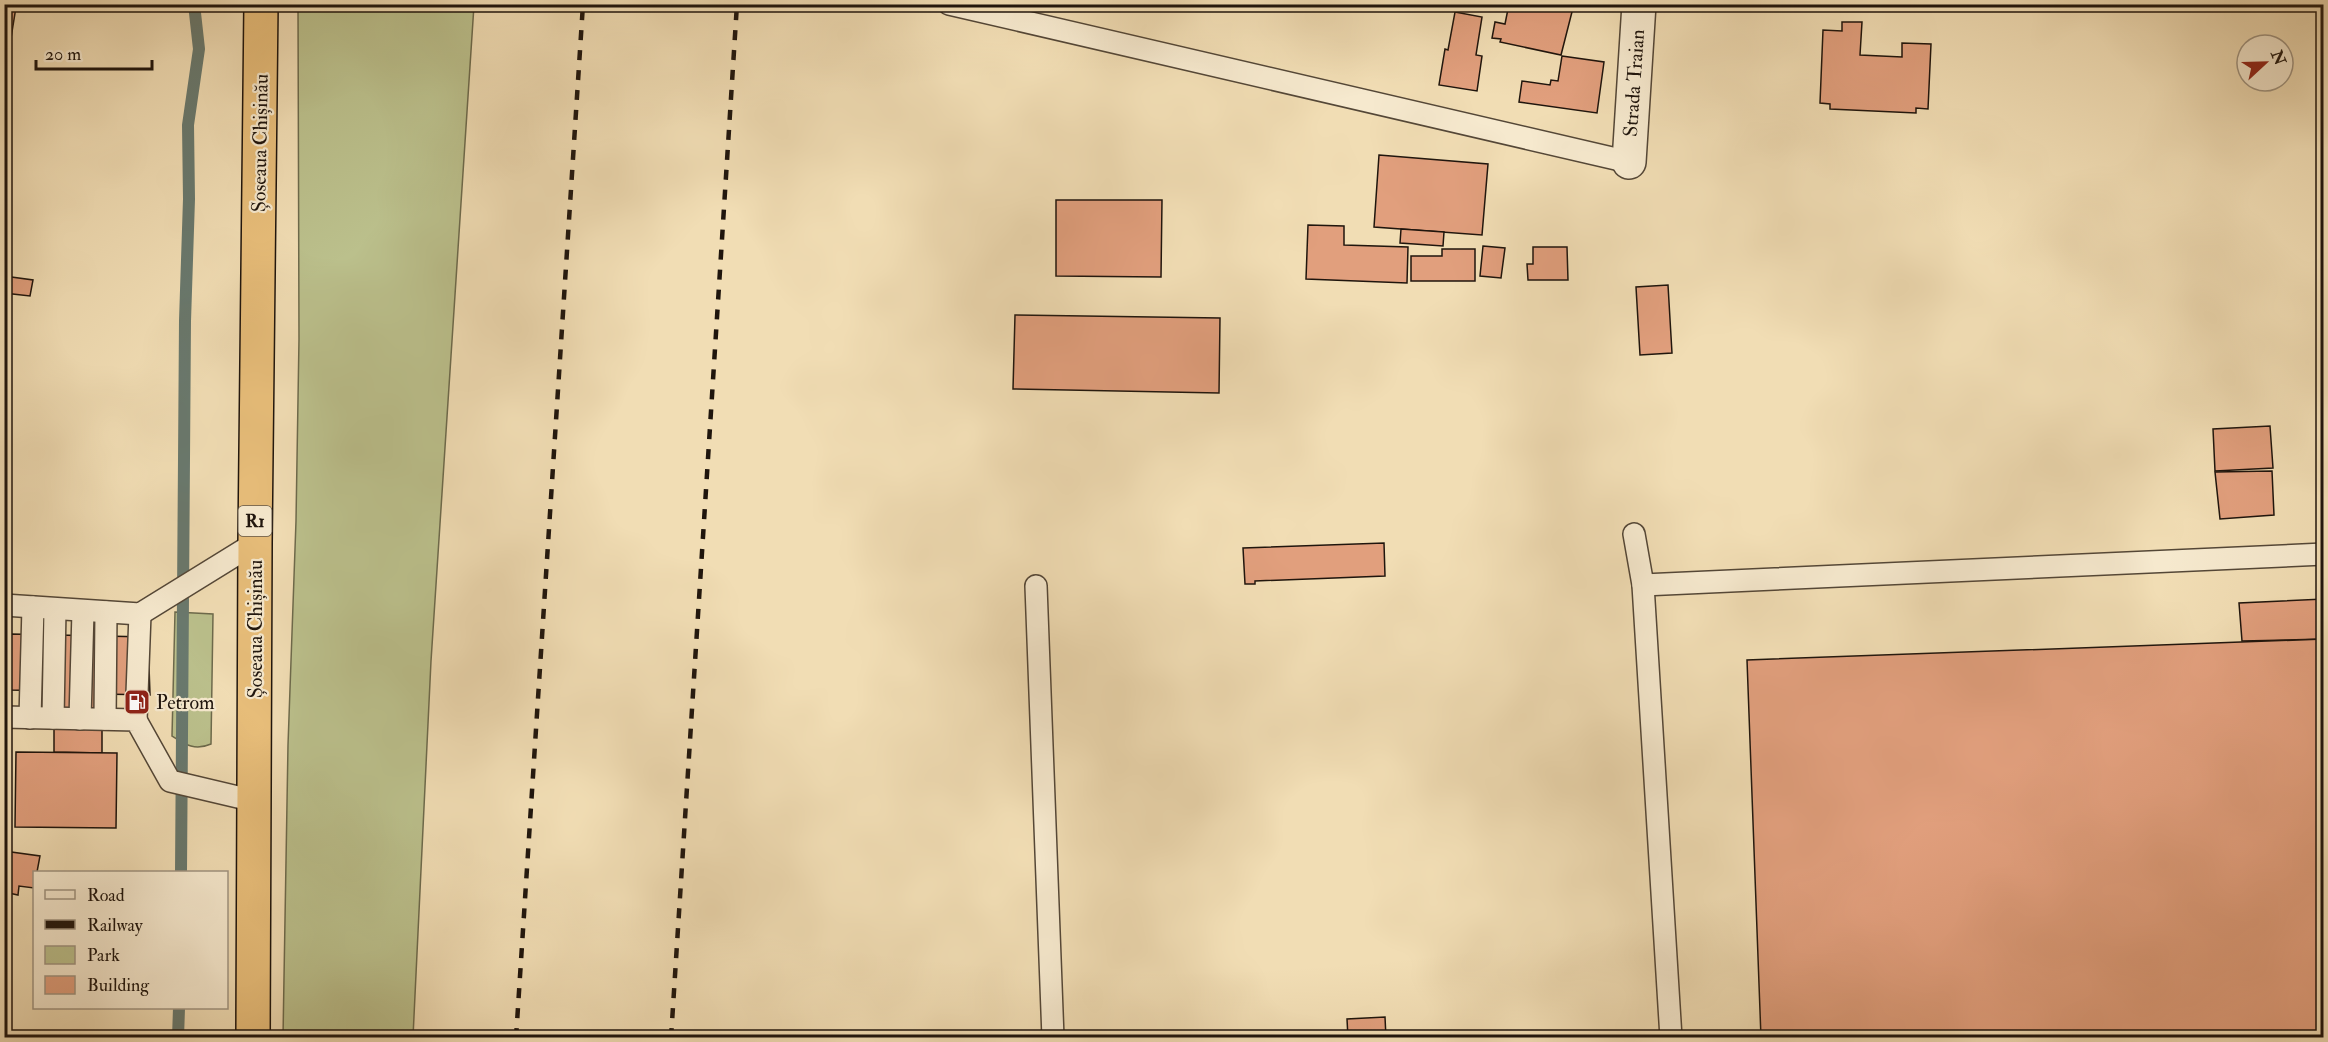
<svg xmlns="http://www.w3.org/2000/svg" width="2328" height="1042" viewBox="0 0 2328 1042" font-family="'IM FELL Double Pica',serif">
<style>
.green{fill:#bbc08c;stroke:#6d6a4c;stroke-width:1.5}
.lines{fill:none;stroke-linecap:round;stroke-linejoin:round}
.stream{stroke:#69796e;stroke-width:12}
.building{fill:#e19f7d;stroke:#1f150d;stroke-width:1.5}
.lane-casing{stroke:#544737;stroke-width:24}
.street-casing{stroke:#544737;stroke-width:36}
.highway-casing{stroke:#1f150d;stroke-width:36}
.lane{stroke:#f6e9ce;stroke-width:21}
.street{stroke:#f6e9ce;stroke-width:33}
.highway{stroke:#e8be7a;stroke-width:33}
.rail{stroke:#1f150d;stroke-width:4.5;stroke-dasharray:10 10;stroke-linecap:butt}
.labels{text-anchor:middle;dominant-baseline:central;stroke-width:4.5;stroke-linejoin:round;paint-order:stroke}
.shield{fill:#f6e9ce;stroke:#605547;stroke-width:1.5}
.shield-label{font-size:18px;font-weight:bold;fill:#1f150d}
.street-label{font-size:20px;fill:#1f150d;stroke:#f6e9ce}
.poi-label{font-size:20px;fill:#1f150d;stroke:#f6e9ce;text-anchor:start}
</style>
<rect width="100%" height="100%" fill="#f1ddb4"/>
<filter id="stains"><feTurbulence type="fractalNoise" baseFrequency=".00333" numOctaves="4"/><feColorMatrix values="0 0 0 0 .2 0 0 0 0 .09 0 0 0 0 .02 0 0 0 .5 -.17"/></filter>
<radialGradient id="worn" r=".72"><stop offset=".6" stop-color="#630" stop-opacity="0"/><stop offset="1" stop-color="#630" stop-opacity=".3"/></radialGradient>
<g class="green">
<polygon points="298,5 474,5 431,661 413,1037 283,1037 288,745 296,521 299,339"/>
<path d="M175,612L213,614L211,744C195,751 186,745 172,736Z"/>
</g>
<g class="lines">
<g class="stream">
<polyline points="181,872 185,321 189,199 188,125 199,49 194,4"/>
<polyline points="178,1038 179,1008"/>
</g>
</g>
<g class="building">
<polygon points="1509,4 1574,4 1561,55 1500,42 1501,39 1492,38 1495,22 1505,24"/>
<polygon points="4,5 16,7 4,81"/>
<polygon points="1455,12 1482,17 1476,55 1482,56 1477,91 1439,85 1445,49 1448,50"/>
<polygon points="1842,22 1862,22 1860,55 1902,57 1902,43 1931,44 1928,109 1916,108 1916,113 1830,109 1830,104 1820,103 1823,30 1842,31"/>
<polygon points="1562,56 1604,62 1597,113 1519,102 1522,81 1550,85 1551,80 1558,81"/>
<polygon points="1379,155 1488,164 1482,235 1374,227"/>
<polygon points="1056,200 1162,200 1161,277 1056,276"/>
<polygon points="1308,225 1344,226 1344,245 1408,247 1407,283 1306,279"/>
<polygon points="1401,229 1444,232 1443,246 1400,243"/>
<polygon points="1483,246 1505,248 1501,278 1480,276"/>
<polygon points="1533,247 1567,247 1568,280 1528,280 1527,264 1533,264"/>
<polygon points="1442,249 1475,249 1475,281 1411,281 1411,256 1442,256"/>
<polygon points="4,276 33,280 30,296 4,293"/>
<polygon points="1668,285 1672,353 1640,355 1636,287"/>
<polygon points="1015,315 1220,318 1219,393 1013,389"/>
<polygon points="2270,426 2273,468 2215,471 2213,429"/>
<polygon points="2272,471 2274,515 2220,519 2215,472"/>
<polygon points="1384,543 1385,576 1255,581 1255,584 1245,584 1243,548"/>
<polygon points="2324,599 2324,639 2242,641 2239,603"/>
<polygon points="11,634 148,637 150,695 102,694 102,753 54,752 54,691 11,690"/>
<polygon points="2324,639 2324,1038 1761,1038 1747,660"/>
<polygon points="16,752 117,753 116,828 15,827"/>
<polygon points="4,851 40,856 37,872 34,872 34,888 19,886 18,895 4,892"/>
<polygon points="1385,1017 1386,1038 1348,1038 1347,1019"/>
</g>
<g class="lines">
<g class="lane-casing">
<g id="lane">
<polyline points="949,4 1629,162"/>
<polyline points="1634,534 1643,585 2324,554"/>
<polyline points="1643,585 1671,1038"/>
<polyline points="1036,586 1053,1038"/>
<polyline points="4,605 140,614 255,543"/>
<polyline points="4,717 136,720 170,781 255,801"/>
<polyline points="30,718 33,607"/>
<polyline points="53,718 55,609"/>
<polyline points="80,719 83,611"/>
<polyline points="105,719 106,612"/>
<polyline points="136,720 140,614"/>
</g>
</g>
<g class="street-casing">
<polyline id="street" points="1629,162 1639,4"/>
</g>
<g class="highway-casing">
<polyline id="highway" points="253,1038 255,543 261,4"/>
</g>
<use href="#lane" class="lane"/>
<use href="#street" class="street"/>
<use href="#highway" class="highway"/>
<g class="rail">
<polyline points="516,1038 583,4"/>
<polyline points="671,1038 737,4"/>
</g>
</g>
<defs>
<g id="fuel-square" transform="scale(1.35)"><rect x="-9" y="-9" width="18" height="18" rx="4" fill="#8f2418" stroke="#f6e9ce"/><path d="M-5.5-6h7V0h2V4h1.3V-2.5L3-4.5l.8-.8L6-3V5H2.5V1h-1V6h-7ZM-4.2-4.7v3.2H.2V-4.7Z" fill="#fff"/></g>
</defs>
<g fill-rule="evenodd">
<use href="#fuel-square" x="137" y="702"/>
</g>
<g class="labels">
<rect class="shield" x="238.5" y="506" width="33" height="30" rx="4.5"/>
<g class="shield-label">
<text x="255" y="521">R1</text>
</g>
<g class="street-label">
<text transform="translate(1634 83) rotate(-86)">Strada Traian</text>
<text transform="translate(260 143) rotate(-89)">Șoseaua Chișinău</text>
<text transform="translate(255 629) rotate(-90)">Șoseaua Chișinău</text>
</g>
<g class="poi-label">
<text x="156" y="702">Petrom</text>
</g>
</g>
<rect width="2328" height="1042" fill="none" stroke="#f1ddb4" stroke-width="24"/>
<rect x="6" y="6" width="2316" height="1030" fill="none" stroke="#1f150d" stroke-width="3"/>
<rect x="12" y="12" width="2304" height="1018" fill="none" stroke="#1f150d" stroke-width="1.5"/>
<rect x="33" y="871" width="195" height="138" fill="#f6e9ce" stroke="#a09481" stroke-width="1.5"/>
<rect x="45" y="890" width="30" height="9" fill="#f6e9ce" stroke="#a09481" stroke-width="1.5"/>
<text x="87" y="901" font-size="18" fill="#1f150d">Road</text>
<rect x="45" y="920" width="30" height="9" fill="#1f150d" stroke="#a09481" stroke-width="1.5"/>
<text x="87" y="931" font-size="18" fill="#1f150d">Railway</text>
<rect x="45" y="946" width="30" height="18" fill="#bbc08c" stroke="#a09481" stroke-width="1.5"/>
<text x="87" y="961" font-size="18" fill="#1f150d">Park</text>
<rect x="45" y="976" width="30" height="18" fill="#e19f7d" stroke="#a09481" stroke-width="1.5"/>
<text x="87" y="991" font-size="18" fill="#1f150d">Building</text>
<g transform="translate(2265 63) rotate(68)"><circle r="28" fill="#f6e9ce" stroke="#a09481" stroke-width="1.5"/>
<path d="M0-4.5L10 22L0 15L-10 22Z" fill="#8f2418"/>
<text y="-9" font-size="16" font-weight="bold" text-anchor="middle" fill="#1f150d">N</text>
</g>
<path d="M36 60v9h116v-9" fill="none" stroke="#1f150d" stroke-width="3"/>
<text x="45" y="60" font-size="18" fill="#1f150d" stroke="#f6e9ce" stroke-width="4.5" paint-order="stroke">20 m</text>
<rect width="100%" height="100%" filter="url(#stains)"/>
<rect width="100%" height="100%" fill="url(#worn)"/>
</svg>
